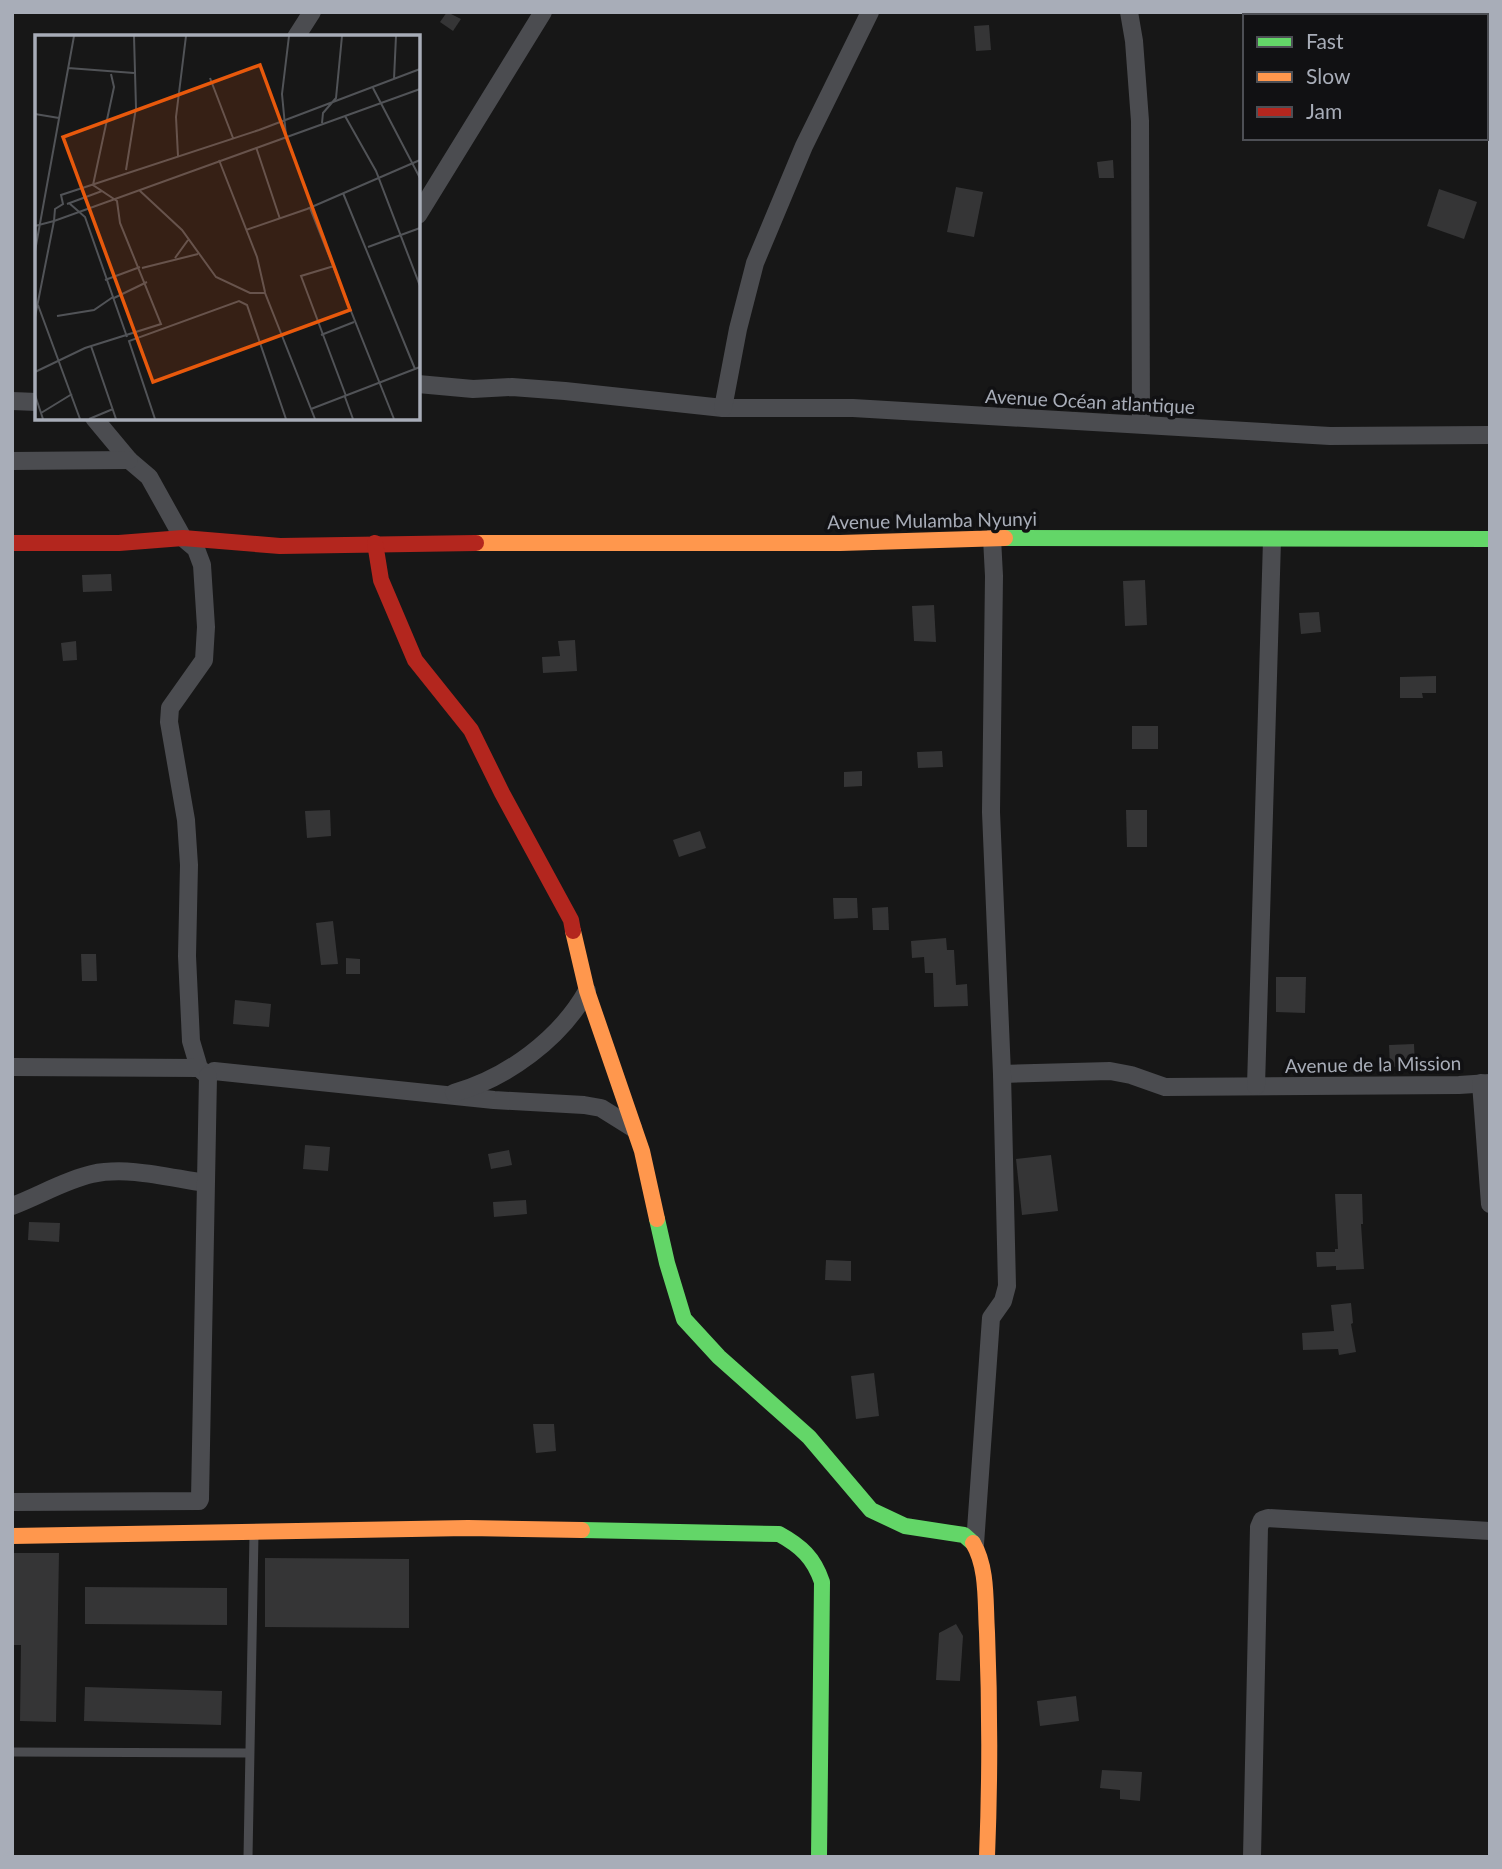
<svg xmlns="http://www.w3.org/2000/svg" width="1502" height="1869" viewBox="0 0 1502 1869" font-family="Lato,sans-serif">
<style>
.building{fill:#353536}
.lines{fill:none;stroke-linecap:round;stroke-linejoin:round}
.lane{stroke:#4b4c50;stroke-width:9}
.street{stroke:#4b4c50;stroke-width:18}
.fast{stroke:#63d668;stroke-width:16}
.slow{stroke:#ff974d;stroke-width:16}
.jam{stroke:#b3261e;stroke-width:16}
.labels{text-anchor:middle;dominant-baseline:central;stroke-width:7;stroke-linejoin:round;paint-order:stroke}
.street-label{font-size:19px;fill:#a8adb8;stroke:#111113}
.inset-road{fill:none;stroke:#515357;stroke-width:2}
.view{fill:#e8590c;fill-opacity:0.15;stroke:#e8590c;stroke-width:3.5}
.inset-edge{fill:none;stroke:#a8adb8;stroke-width:3.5}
</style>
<rect width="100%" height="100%" fill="#171717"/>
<g class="building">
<polygon points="447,12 461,19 453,31 440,22"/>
<polygon points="989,25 991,50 976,51 974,26"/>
<polygon points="1113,160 1114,178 1099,178 1097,162"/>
<polygon points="956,187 983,192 974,237 947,232"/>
<polygon points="1439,189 1477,202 1464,239 1427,226"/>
<polygon points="111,574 112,591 83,592 82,575"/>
<polygon points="1145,580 1147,625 1125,626 1123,581"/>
<polygon points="934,605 936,642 914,641 912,606"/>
<polygon points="1319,612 1321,632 1301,634 1299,613"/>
<polygon points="575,640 577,671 543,673 542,657 560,656 558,641"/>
<polygon points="76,641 77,660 63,661 61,643"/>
<polygon points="1436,676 1436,693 1422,693 1423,698 1400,698 1400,677"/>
<rect x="1132" y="726" width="26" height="23"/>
<polygon points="942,751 943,767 918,768 917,752"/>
<polygon points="862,771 862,786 844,787 844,772"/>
<polygon points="330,810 331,836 307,838 305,811"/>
<polygon points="1126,810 1147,810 1147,847 1127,847"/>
<polygon points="700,831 706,848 679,857 673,840"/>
<polygon points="833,898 857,898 858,918 834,919"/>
<polygon points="888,907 889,930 873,930 872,908"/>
<polygon points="333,921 338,964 321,965 316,923"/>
<polygon points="946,938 947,950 954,950 956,985 967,984 968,1006 934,1007 933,973 925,973 924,957 912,958 911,941"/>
<polygon points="81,954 96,954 97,981 82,981"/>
<polygon points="346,958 360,959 360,974 346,974"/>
<polygon points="1276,977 1306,977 1305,1013 1276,1012"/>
<polygon points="235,1000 271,1004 269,1027 233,1024"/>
<polygon points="1414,1044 1415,1066 1390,1067 1389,1045"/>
<polygon points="305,1145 330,1147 328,1171 303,1169"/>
<polygon points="509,1150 512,1165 491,1169 488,1154"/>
<polygon points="1051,1155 1058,1211 1022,1215 1016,1159"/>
<polygon points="1335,1194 1362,1194 1363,1224 1361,1224 1364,1269 1336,1270 1336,1266 1317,1267 1316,1252 1335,1252 1335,1249 1338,1249"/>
<polygon points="526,1200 527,1214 494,1217 493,1202"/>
<polygon points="29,1222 60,1223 59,1242 28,1240"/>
<polygon points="826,1260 851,1261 851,1281 825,1280"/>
<polygon points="1351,1303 1353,1323 1351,1324 1356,1352 1339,1355 1338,1349 1303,1350 1302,1333 1334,1331 1331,1305"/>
<polygon points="874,1373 879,1416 856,1419 851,1376"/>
<polygon points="533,1424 554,1424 556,1451 536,1453"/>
<polygon points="12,1553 59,1553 56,1722 20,1721 21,1645 12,1645"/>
<polygon points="265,1558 409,1559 409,1628 265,1627"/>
<polygon points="85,1587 227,1588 227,1625 85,1624"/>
<polygon points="956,1624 963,1636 960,1681 936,1680 939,1633"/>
<polygon points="85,1687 222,1691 221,1725 84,1721"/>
<polygon points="1076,1696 1079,1721 1040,1726 1037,1701"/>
<polygon points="1102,1770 1142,1772 1140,1801 1120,1799 1120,1790 1100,1788"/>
</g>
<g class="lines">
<g class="lane">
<polyline points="12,1752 249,1753"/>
<polyline points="248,1857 254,1534"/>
</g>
<g class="street">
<polyline points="1129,12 1134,41 1140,121 1141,424"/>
<polyline points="296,37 312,12"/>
<polyline points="418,215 543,12"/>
<polyline points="418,384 473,389 512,387 565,391 723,408 853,408 1330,436 1490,435"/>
<polyline points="12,401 37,402"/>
<polyline points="723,408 738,329 755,263 804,146 870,12"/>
<polyline points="94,418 129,460 149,477 183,538 196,549 202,565 206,627 204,660 170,708 169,722 186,820 189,865 187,956 191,1041 199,1068 208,1076"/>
<polyline points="12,461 129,460"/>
<polyline points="12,1067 199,1068"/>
<polyline points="1002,1074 1110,1071 1131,1075 1165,1087 1459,1085 1490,1083"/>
<polyline points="208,1076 214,1071 494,1100 584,1105 601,1108 633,1128"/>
<polyline points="1481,1083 1490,1204"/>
<polyline points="1256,1086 1272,540"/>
<path d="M454,1093C507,1078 560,1039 587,991"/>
<path d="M12,1206C39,1196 65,1180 92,1174C128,1166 170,1178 205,1183"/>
<polyline points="12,1502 199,1501 200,1499 208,1076"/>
<polyline points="975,1544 991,1318 1003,1301 1007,1286 1002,1074 991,812 994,576 992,538"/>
<polyline points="1252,1857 1259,1527 1262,1520 1268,1518 1490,1531"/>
</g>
<g class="fast">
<polyline points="1005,538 1490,539"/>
<polyline points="657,1219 667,1263 684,1319 719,1357 809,1437 871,1510 905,1526 964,1535 973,1543"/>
<path d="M582,1530L779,1534C801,1546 814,1558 822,1582L819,1857"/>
</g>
<g class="slow">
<polyline points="476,543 840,543 1005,538"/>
<polyline points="573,931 587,991 642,1151 657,1219"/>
<polyline points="12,1536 468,1528 582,1530"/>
<path d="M973,1543C988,1568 985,1603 987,1632C990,1707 990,1782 987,1857"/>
</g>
<g class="jam">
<polyline points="12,543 119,543 183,538 280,546 476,543"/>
<polyline points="375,543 381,580 415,660 471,730 502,793 571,920 573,931"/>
</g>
</g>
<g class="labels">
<g class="street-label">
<text transform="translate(1090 401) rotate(3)">Avenue Océan atlantique</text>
<text transform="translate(932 520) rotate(-1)">Avenue Mulamba Nyunyi</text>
<text transform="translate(1373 1064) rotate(-1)">Avenue de la Mission</text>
</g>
</g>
<g transform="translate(35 35)">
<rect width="385" height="385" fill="#171717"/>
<path class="inset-road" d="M33,33L99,38M175,43L198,103M359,44L361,1M338,53L385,143M0,79L24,83M310,81L341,136L385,251M287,88L288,78L301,63L307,1M251,101L247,59L254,1M221,112L245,184M143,121L141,82L151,1M184,125L222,222L230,257M91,135L101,73L99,1M104,155L147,195L181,242L215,258H230L280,384M308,158L380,334M34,168L50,182L92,302M32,169L67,156M275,173L359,384M0,191L19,186L20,174L28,169L26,160L224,95L385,34M211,195L272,174L385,125M333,212L385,193M0,216L39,1M140,223L153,205M299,231L266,241L311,361M107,233L163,219M70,245L105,232M79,263L112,247M3,270L45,384M22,281L59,275L78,262M0,282L19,186L385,54M286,300L319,287M56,311L81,384M0,337L50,313L126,289L85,188L82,166L58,150L79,52L76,39M0,360L8,384M310,362L318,384M276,374L385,332M6,378L37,359M54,384L78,374M120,384L94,306L204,266L212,270L251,384"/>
<path class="view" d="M225,30L315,275L118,347L28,102Z"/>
<rect width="385" height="385" class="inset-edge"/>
</g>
<rect width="1502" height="1869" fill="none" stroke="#a8adb8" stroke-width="28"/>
<rect x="1243" y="14" width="245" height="126" fill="#111113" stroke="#4d4f55" stroke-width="2"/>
<rect x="1257" y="37" width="35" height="10" fill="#63d668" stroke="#4d4f55" stroke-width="2"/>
<text x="1306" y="49" font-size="21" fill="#a8adb8">Fast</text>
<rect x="1257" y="72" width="35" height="10" fill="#ff974d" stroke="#4d4f55" stroke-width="2"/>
<text x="1306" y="84" font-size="21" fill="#a8adb8">Slow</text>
<rect x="1257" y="107" width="35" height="10" fill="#b3261e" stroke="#4d4f55" stroke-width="2"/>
<text x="1306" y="119" font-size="21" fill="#a8adb8">Jam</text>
</svg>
